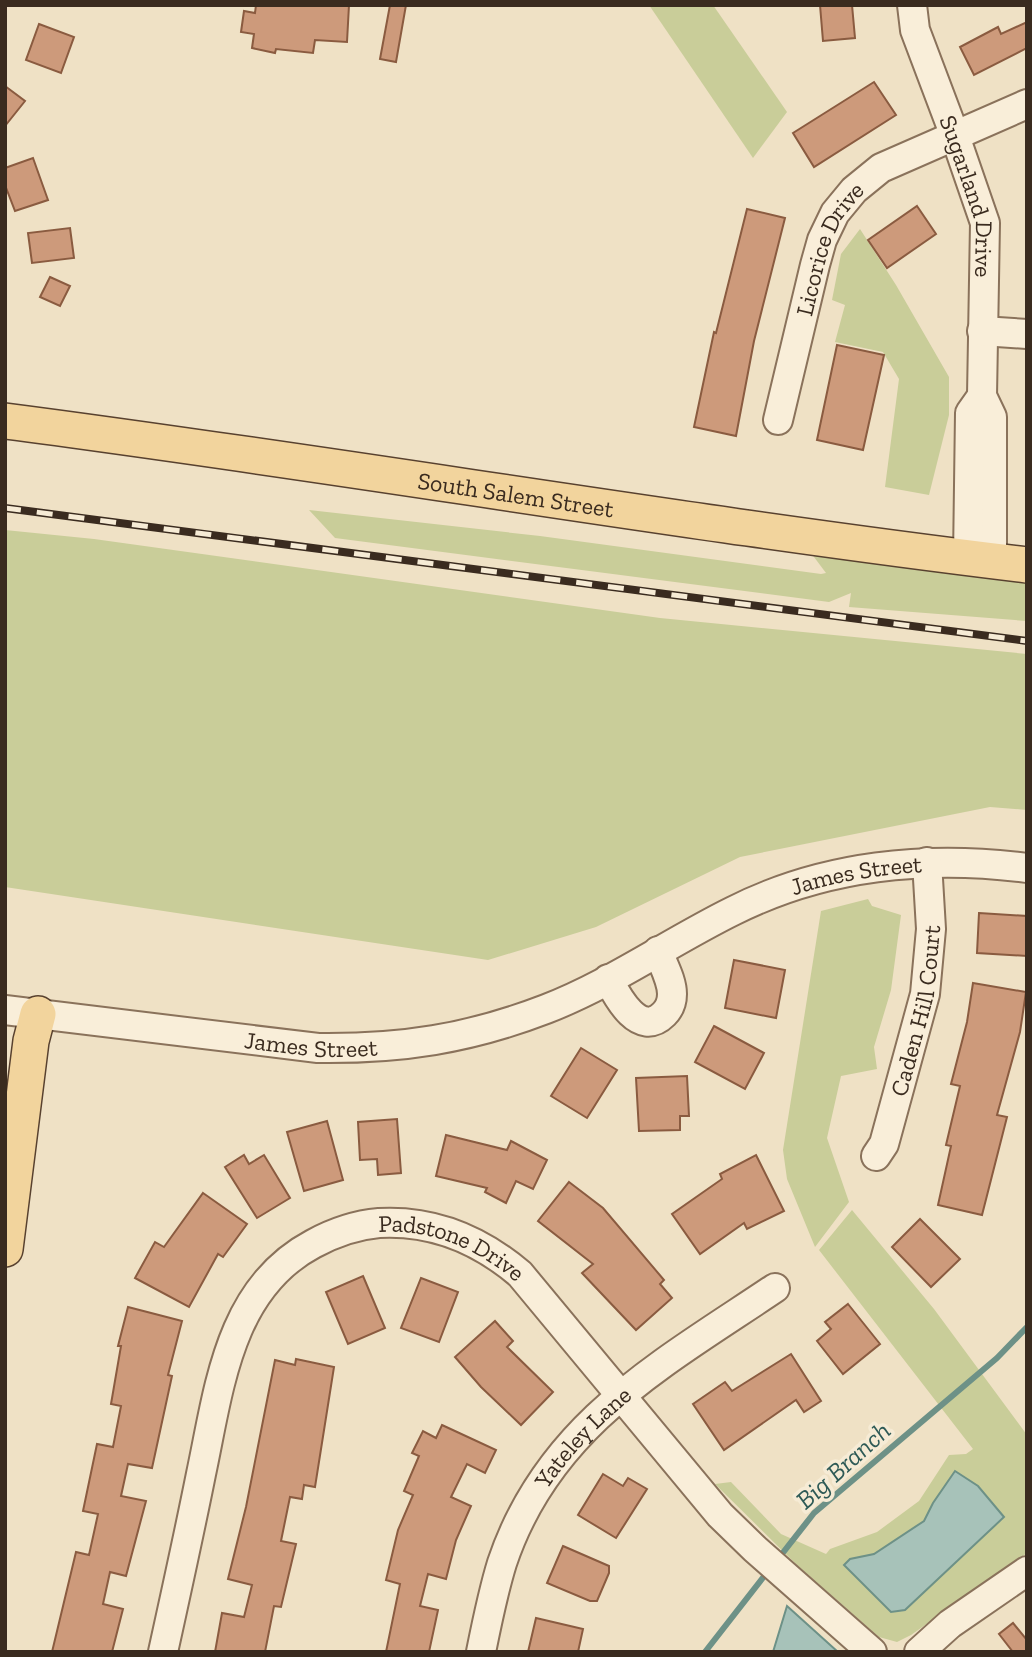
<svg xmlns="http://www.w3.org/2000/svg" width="1032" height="1657" viewBox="0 0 1032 1657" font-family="'Zilla Slab',serif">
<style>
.green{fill:#c9cd99;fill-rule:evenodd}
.water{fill:#a7c2b9;stroke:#6d9187;stroke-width:2}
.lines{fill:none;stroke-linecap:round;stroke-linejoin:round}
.stream{stroke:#6d9187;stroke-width:6}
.building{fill:#cd9a7b;stroke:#8a5b40;stroke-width:2}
.minor-casing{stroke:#8a725b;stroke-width:32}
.major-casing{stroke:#58412f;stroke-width:38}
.minor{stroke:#f9eed9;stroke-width:28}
.major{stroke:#f2d49d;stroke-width:35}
.rail-casing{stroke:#3a2b1f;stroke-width:8}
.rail{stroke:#f6ebd5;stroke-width:5;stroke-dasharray:16;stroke-linecap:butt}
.labels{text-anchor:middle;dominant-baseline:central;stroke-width:7;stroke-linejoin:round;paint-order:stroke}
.street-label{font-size:24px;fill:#3a2b1f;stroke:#f6ebd5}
.water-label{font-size:26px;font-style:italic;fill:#2e5a56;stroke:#f6ebd5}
</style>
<rect width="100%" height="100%" fill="#efe1c5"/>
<g class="green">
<polygon points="649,5 713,5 787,112 753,158"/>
<polygon points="860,229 896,285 949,377 949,415 929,495 885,487 899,379 883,352 835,342 845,305 832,300 841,254"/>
<polygon points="309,510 540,536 821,574 826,573 808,549 1027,578 1027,621 849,607 851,593 829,602 335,538"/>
<polygon points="5,530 94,539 660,618 1027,654 1027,810 990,807 740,857 596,927 488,960 5,887"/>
<polygon points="868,899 872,906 901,915 891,990 874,1047 877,1069 841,1076 827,1138 849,1202 815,1247 787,1179 783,1150 821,911"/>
<path d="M852,1210L934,1309L1027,1435V1553L911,1635L897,1642L879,1637L797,1565L715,1484L731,1482L781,1534L826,1554L830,1549L877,1532L919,1501L949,1455L966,1454L973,1449L819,1250ZM933,1503L891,1612L850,1559L874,1554L899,1539L924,1521Z"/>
</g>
<g class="water">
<polygon points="955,1471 978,1486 1004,1517 905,1610 891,1612 844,1565 850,1559 874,1554 924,1521 933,1503"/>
<polygon points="787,1606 838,1652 773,1652"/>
</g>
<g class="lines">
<g class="stream">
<polyline points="778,1559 814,1513 997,1358 1027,1327"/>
<polyline points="705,1652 769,1570"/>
</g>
</g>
<g class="building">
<polygon points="256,5 349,5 347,42 315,40 313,53 276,49 275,53 252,48 254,34 241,32 244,11 255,13"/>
<polygon points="390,5 406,5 396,62 380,59"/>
<polygon points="820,5 852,5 855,38 823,41"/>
<polygon points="1027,22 1027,48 974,75 960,47 998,27 1001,34"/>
<polygon points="39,24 74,37 61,73 26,60"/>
<polygon points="874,82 896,115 814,167 793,133"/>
<polygon points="5,86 25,101 5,126"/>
<polygon points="33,158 48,200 15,211 5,185 5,168"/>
<polygon points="917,206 936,234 887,268 868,240"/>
<polygon points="747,209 785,218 754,341 736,436 694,427 714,332 716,333"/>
<polygon points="70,228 74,258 32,263 28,233"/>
<polygon points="50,277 70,286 60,306 40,297"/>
<polygon points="837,345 884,355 863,450 817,440"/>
<polygon points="979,913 1027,916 1027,956 977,953"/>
<polygon points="734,960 785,970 776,1018 725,1008"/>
<polygon points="973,983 1026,992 1020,1032 997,1115 1007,1117 982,1215 938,1205 951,1146 946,1145 960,1086 951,1084 967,1022"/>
<polygon points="714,1026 764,1053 745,1089 695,1062"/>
<polygon points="581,1048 617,1070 587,1118 551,1096"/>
<polygon points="687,1076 689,1116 680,1116 680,1130 639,1131 636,1078"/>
<polygon points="397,1119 401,1173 378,1175 377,1159 360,1160 358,1122"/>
<polygon points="327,1121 343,1180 304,1191 287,1132"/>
<polygon points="446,1135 507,1150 511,1141 547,1160 533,1189 516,1181 506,1203 485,1192 487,1188 436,1176"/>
<polygon points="244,1155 249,1164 264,1155 290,1198 257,1218 225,1167"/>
<polygon points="756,1155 784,1211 747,1229 744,1223 700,1254 672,1214 722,1179 720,1174"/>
<polygon points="569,1182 603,1208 664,1280 660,1284 672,1298 636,1330 582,1273 593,1264 538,1221"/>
<polygon points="203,1193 247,1224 223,1257 218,1254 189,1307 135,1278 155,1242 164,1247"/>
<polygon points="920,1219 960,1259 931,1287 892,1247"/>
<polygon points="363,1276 385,1328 348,1344 326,1292"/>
<polygon points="421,1278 458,1292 439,1342 401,1328"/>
<polygon points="848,1304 880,1344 843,1374 817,1341 831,1329 825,1322"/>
<polygon points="128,1307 182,1321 168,1375 172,1376 152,1468 128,1464 121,1496 146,1501 126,1576 110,1572 103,1604 123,1609 112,1652 52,1652 76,1552 89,1555 98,1514 83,1511 97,1444 113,1447 121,1406 111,1404 121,1346 118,1346"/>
<polygon points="495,1321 513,1341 507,1347 553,1392 521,1425 481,1387 455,1357"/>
<polygon points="791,1354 821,1401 804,1412 796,1400 724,1450 693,1404 725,1382 732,1391"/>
<polygon points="296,1359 334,1367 315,1487 304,1485 302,1499 290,1497 281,1541 296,1544 281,1607 274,1606 265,1652 215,1652 222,1613 244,1617 252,1585 228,1579 246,1507 275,1360 295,1365"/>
<polygon points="442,1425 496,1450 485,1473 467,1464 451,1497 471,1506 456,1540 446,1579 428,1574 420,1606 438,1610 429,1652 386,1652 400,1584 386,1580 398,1530 413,1495 404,1491 419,1456 412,1453 423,1431 436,1438"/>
<polygon points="603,1474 623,1486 628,1478 647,1489 616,1538 578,1515"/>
<polygon points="563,1546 609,1566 609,1573 597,1601 590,1601 547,1583"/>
<polygon points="536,1618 583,1629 578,1652 528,1652"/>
<polygon points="1013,1623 1027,1640 1027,1652 1013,1652 999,1634"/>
</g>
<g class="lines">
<g class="minor-casing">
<g id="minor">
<path id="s1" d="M912,5L915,30L955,136L985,223L982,396L992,417V561"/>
<polyline points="982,331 1027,334"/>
<path id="s2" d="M778,420L815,265L822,240L835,213L854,190L881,168L1027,104"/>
<polyline points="968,558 970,413 982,396"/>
<path d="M608,979C617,996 639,1039 664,1014C669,1009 672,1002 672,994C672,980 663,965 658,951"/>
<path id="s3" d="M5,1010L318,1048C401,1049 468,1039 546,1009C611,984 670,942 733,911C824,865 927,855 1027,868"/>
<path id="s4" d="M876,1156L884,1144L925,994L931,929L927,862"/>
<path id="s5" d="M163,1652C176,1593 189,1534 201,1474C219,1390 228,1289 313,1244C333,1233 356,1225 379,1223C433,1220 479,1239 520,1274L720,1515L755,1549L872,1652"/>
<path id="s6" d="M481,1652C487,1622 493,1592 502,1563C548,1425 662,1364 775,1288"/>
<polyline points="919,1652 950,1624 1027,1571"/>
</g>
</g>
<g class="major-casing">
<g id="major">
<path id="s7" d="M5,421C346,465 685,524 1027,565"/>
<polyline points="5,1249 31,1041 38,1014"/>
</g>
</g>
<use href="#minor" class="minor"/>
<use href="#major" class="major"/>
<g class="rail-casing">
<polyline id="rail" points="5,508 1027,641"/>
</g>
<use href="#rail" class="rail"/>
</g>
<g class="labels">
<g class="street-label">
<text stroke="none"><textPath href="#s1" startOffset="201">Sugarland Drive</textPath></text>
<text stroke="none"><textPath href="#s2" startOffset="180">Licorice Drive</textPath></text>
<text stroke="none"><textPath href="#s7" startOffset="516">South Salem Street</textPath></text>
<text stroke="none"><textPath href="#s3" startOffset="889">James Street</textPath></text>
<text stroke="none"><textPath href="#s4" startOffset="152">Caden Hill Court</textPath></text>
<text stroke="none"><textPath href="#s3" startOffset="308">James Street</textPath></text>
<text stroke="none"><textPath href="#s5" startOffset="595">Padstone Drive</textPath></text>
<text stroke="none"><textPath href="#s6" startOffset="243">Yateley Lane</textPath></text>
</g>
<g class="water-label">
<text transform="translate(843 1465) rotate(-42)">Big Branch</text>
</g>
</g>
<rect width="1032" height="1657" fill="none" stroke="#3a2b1f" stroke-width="14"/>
</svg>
